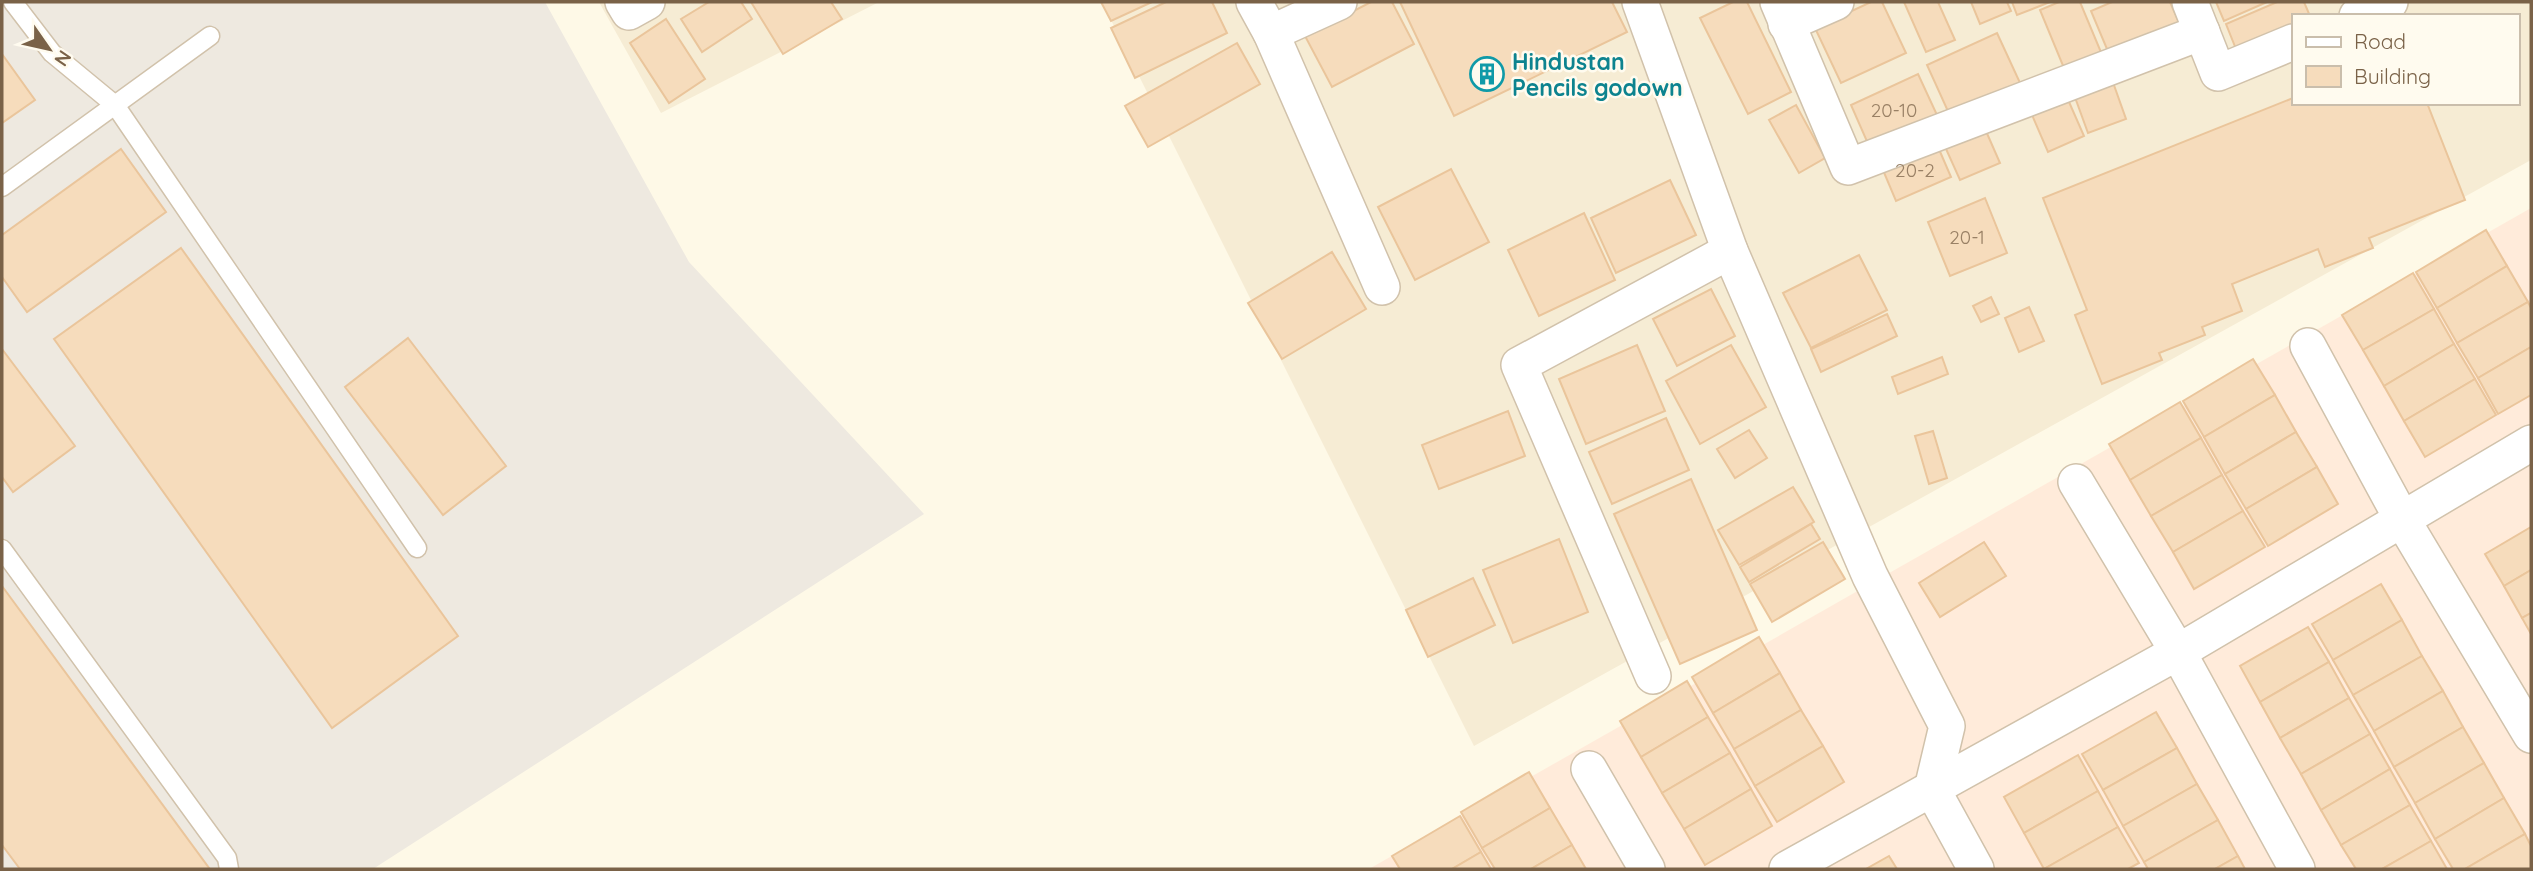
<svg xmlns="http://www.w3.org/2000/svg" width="2533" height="871" viewBox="0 0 2533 871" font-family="Quicksand,sans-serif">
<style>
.residential{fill:#f6ecd4;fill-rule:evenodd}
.commercial{fill:#ffebda}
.industrial{fill:#eee9e0}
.building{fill:#f6dcbc;stroke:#eac59b;stroke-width:2}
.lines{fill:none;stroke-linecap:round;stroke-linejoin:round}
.lane-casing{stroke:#d1c2ab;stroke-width:21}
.street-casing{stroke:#d1c2ab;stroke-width:38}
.lane{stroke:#fff;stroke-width:18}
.street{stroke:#fff;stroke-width:35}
.labels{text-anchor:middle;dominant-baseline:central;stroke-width:5;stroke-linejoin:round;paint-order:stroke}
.number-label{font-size:19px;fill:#998065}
.culture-label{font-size:23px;font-weight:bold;fill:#0d838f;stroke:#fffbef;text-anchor:start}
</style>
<rect width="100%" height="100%" fill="#fef9e7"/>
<g class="residential">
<polygon points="599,2 879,2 661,113"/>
<path d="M1102,2H2531V160L1474,746ZM2293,16H2517V103H2293Z"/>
</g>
<polygon class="commercial" points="2531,208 2531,869 1369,869"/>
<polygon class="industrial" points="2,2 545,2 689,262 924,514 373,869 2,869"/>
<g class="building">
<polygon points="709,2 741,2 752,19 702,52 681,19"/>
<polygon points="751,2 831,2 842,19 783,54"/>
<polygon points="1101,2 1152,2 1111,21"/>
<polygon points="1166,2 1212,2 1227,33 1135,78 1111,28"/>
<polygon points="1371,2 1392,2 1414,44 1332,87 1305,36"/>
<polygon points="1400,2 1612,2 1627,32 1454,116"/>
<polygon points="1733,2 1747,2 1791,92 1748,114 1700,18"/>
<polygon points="1871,2 1882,2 1906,53 1841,83 1815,28"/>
<polygon points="1904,2 1938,2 1955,40 1926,52"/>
<polygon points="1971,2 2007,2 2011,11 1980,24"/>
<polygon points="2012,2 2050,2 2017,15"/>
<polygon points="2059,2 2080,2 2103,57 2066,73 2040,10"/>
<polygon points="2112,2 2170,2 2183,32 2112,61 2091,11"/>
<polygon points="2216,2 2267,2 2224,21"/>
<polygon points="2277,2 2304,2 2310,16 2293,16 2293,24 2236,49 2226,24"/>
<polygon points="666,19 705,79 669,103 630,43"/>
<polygon points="1997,33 2021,85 1951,118 1927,65"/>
<polygon points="1237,43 1260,84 1148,147 1125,106"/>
<polygon points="2,54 35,100 2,123"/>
<polygon points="1918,74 1937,115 1869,146 1851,105"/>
<polygon points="2110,74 2126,119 2088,133 2072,89"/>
<polygon points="2062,86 2084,136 2048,152 2026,101"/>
<polygon points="2293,98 2293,103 2427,103 2465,200 2369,238 2373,248 2325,267 2318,249 2232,284 2242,311 2202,327 2205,335 2159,353 2162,360 2102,384 2075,315 2087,310 2043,198"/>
<polygon points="1796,105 1825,158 1799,173 1769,120"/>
<polygon points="1982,122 2000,163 1960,180 1942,140"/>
<polygon points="1935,140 1951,177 1896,201 1880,163"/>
<polygon points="121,149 166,212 27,312 2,277 2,235"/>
<polygon points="1451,169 1489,242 1415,280 1378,207"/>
<polygon points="1670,180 1696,235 1616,273 1591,218"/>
<polygon points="1985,198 2007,253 1950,276 1928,222"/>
<polygon points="1584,213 1615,280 1539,316 1508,250"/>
<polygon points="2486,230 2507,266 2437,308 2416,272"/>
<polygon points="181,248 458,636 332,728 54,339"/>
<polygon points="1332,252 1366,309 1282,359 1248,303"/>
<polygon points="1859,255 1887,310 1811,348 1783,293"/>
<polygon points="2507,266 2528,302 2457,343 2437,308"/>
<polygon points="2413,273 2434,309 2363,350 2342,315"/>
<polygon points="1711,289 1735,336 1677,366 1653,319"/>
<polygon points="1991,297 1999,314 1981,322 1973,306"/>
<polygon points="2528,302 2531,308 2531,347 2478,378 2457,343"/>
<polygon points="2029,307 2044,341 2019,352 2005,318"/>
<polygon points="2434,309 2454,344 2384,386 2363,350"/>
<polygon points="1887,314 1897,336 1821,372 1811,349"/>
<polygon points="408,338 506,466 443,515 345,387"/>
<polygon points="2454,344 2475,379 2404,421 2384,386"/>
<polygon points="1637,345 1665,411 1586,444 1559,379"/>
<polygon points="1731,345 1766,407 1700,444 1666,381"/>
<polygon points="2531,347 2531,395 2498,414 2478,378"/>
<polygon points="2,349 75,446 13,492 2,477"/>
<polygon points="1942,357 1948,374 1898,394 1892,377"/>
<polygon points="2253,359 2275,395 2204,437 2183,401"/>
<polygon points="2475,379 2496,415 2425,457 2404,421"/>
<polygon points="2275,395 2296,432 2225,474 2204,437"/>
<polygon points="2180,402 2201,438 2130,480 2109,444"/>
<polygon points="1508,411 1525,456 1439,489 1422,445"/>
<polygon points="1666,418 1689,470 1612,504 1589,452"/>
<polygon points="1749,430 1767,458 1735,478 1717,449"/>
<polygon points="1933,431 1947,478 1929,484 1915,436"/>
<polygon points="2296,432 2317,467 2246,509 2225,474"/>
<polygon points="2201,438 2222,475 2151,516 2130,480"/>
<polygon points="2317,467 2338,504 2268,546 2246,509"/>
<polygon points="2222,475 2243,511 2173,552 2151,516"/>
<polygon points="1691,479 1757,630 1680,664 1614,514"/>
<polygon points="1793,487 1814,522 1739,565 1718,530"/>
<polygon points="2243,511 2265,547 2194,589 2173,552"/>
<polygon points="1811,524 1820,539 1749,582 1740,567"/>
<polygon points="2531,527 2531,570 2504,586 2485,554"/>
<polygon points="1559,539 1588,612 1513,643 1483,570"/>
<polygon points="1823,542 1845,579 1772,622 1750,584"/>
<polygon points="1984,542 2006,576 1940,617 1919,583"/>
<polygon points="2531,570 2531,613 2522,618 2504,586"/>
<polygon points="1473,578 1495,625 1428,657 1406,610"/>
<polygon points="2381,584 2402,620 2333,660 2312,624"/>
<polygon points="2,586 209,868 208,869 20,869 2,845"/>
<polygon points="2531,613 2531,634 2522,618"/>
<polygon points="2402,620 2422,656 2353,695 2333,660"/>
<polygon points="2308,627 2329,662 2260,702 2240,666"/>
<polygon points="1759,637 1780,673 1713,713 1692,677"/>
<polygon points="2422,656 2443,691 2374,731 2353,695"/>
<polygon points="2329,662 2349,698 2280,738 2260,702"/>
<polygon points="1780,673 1801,710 1734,749 1713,713"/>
<polygon points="1687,681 1708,717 1641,757 1620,721"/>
<polygon points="2443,691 2463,727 2394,767 2374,731"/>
<polygon points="2349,698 2370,734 2301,774 2280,738"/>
<polygon points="1801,710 1823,746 1755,786 1734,749"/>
<polygon points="2156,712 2177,748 2103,790 2082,754"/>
<polygon points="1708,717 1730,753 1662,793 1641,757"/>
<polygon points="2463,727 2484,763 2415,803 2394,767"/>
<polygon points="2370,734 2390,769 2321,810 2301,774"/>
<polygon points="1823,746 1844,782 1777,822 1755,786"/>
<polygon points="2177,748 2197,784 2123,826 2103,790"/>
<polygon points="1730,753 1751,789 1684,829 1662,793"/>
<polygon points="2078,755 2098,791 2024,833 2004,797"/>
<polygon points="2484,763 2504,798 2435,839 2415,803"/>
<polygon points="2390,769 2410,805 2341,845 2321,810"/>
<polygon points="1529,772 1550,808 1482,848 1461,812"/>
<polygon points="2197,784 2218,820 2144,862 2123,826"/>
<polygon points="1751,789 1772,826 1705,865 1684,829"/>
<polygon points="2098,791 2118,827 2044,869 2024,833"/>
<polygon points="2504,798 2525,834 2465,869 2453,869 2435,839"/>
<polygon points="2410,805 2431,841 2382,869 2356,869 2341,845"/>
<polygon points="1550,808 1572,845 1531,869 1495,869 1482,848"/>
<polygon points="1460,816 1481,852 1452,869 1400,869 1392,856"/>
<polygon points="2218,820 2238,856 2215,869 2148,869 2144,862"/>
<polygon points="2118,827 2139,863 2128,869 2044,869"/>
<polygon points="2525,834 2531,846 2531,869 2465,869"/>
<polygon points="2431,841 2447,869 2382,869"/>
<polygon points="1572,845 1586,869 1531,869"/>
<polygon points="1481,852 1491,869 1452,869"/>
<polygon points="1889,856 1897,869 1866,869"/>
<polygon points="2238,856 2245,869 2215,869"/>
</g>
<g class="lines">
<g class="lane-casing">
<g id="lane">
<polyline points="13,2 52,53 115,105 417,548"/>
<polyline points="2,187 210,36"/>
<polyline points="2,549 227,858 229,869"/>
</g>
</g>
<g class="street-casing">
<g id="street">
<polyline points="623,2 629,12 647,2"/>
<polyline points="1254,2 1271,33 1382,287"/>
<polyline points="1640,2 1730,251 1870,576 1947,726 1932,789 1976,869"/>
<polyline points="1778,2 1848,167 2202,32"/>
<polyline points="2190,2 2218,73 2293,42"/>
<polyline points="2357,16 2390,2"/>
<polyline points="1786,24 1836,2"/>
<polyline points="1271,33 1339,2"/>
<polyline points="2308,346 2403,521 2531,735"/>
<polyline points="2076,482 2178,652 2531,443"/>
<polyline points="1653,676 1519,365 1730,251"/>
<polyline points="1589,769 1647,869"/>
<polyline points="1787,869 2178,652 2297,869"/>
</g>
</g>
<use href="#lane" class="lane"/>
<use href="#street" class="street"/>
</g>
<defs>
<g id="building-ring" transform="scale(1.75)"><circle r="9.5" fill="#fffbef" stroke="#0f9aa8" stroke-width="1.5"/><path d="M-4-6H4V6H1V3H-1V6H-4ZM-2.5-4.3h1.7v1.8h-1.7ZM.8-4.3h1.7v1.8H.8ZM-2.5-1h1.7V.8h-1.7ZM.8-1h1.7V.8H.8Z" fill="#0f9aa8"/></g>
</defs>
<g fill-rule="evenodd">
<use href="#building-ring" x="1487" y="74"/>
</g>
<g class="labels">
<g class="number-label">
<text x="1894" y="110">20-10</text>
<text x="1915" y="170">20-2</text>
<text x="1967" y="237">20-1</text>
</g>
<g class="culture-label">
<text x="1512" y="61">Hindustan<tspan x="1512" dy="26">Pencils godown</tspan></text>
</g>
</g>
<rect width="2533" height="871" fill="none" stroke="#7a6248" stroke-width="7"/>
<rect x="2292" y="14" width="228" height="91" fill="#fffbef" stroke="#cabeac" stroke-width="2"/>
<rect x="2306" y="37" width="35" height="10" fill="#ffffff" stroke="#cabeac" stroke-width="2"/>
<text x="2354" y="49" font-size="21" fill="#7a6248">Road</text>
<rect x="2306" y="66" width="35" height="21" fill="#f6dcbc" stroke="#cabeac" stroke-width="2"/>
<text x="2354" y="84" font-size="21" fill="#7a6248">Building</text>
<g transform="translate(49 49) rotate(124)" stroke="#fffbef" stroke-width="5" paint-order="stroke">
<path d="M0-5L12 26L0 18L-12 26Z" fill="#7a6248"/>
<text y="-10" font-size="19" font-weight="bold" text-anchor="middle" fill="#7a6248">N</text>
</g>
</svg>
